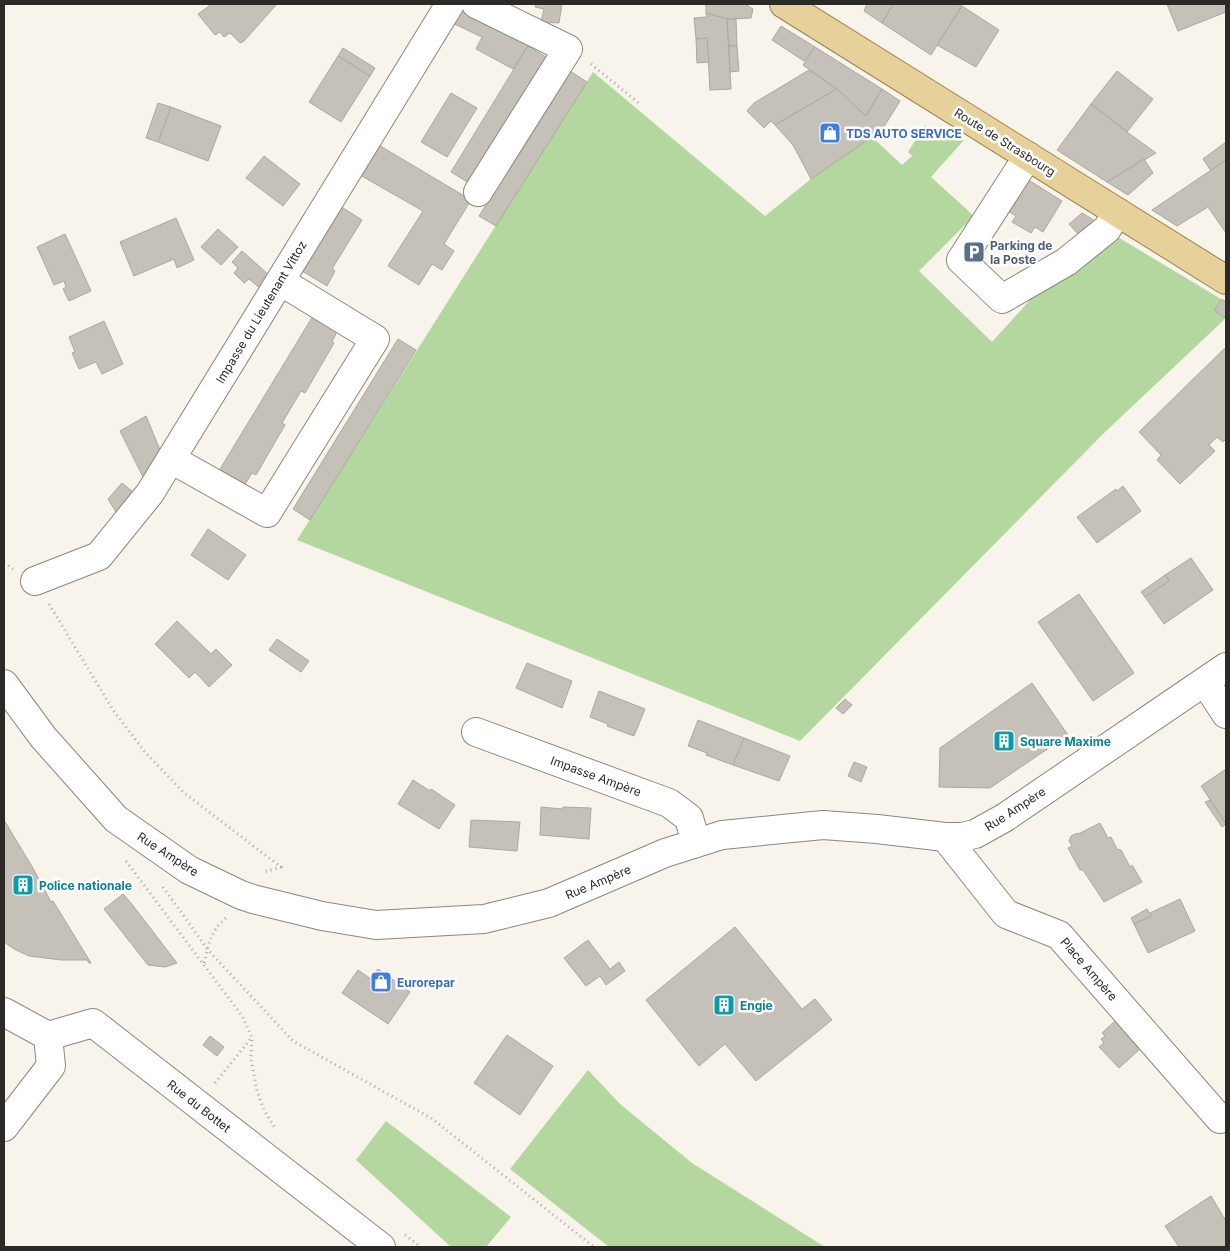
<svg xmlns="http://www.w3.org/2000/svg" width="1230" height="1251" viewBox="0 0 1230 1251" font-family="Inter,sans-serif">
<style>
.green{fill:#b3d79e}
.building{fill:#c5c1b9;stroke:#aca8a0}
.lines{fill:none;stroke-linecap:round;stroke-linejoin:round}
.minor-casing{stroke:#8b8780;stroke-width:30}
.major-casing{stroke:#9a8248;stroke-width:30}
.path{stroke:#aba8a1;stroke-width:3;stroke-dasharray:1 4;stroke-linecap:butt}
.minor{stroke:#fff;stroke-width:28}
.major{stroke:#e6d19b;stroke-width:28}
.labels{text-anchor:middle;dominant-baseline:central;stroke-width:5;stroke-linejoin:round;paint-order:stroke}
.shop-label{font-size:12px;font-weight:bold;fill:#366cbe;stroke:#fff;text-anchor:start}
.street-label{font-size:12px;fill:#2c2a27;stroke:#fff}
.service-label{font-size:12px;font-weight:bold;fill:#4e5e75;stroke:#fff;text-anchor:start}
.culture-label{font-size:12px;font-weight:bold;fill:#0d838f;stroke:#fff;text-anchor:start}
</style>
<rect width="100%" height="100%" fill="#f8f3eb"/>
<g class="green">
<polygon points="593,72 765,216 811,179 872,137 902,165 912,156 908,152 925,125 935,133 940,126 964,140 931,177 974,216 919,271 992,342 1041,288 1116,236 1226,302 1226,318 1104,433 800,741 297,540"/>
<polygon points="588,1070 620,1104 692,1163 825,1247 609,1247 510,1169"/>
<polygon points="386,1121 511,1217 486,1247 451,1247 356,1160"/>
</g>
<g class="building">
<polygon points="212,4 277,4 244,41 240,43 230,33 224,37 220,32 215,35 198,14"/>
<polygon points="461,4 533,38 513,69 476,49 482,37 450,22"/>
<polygon points="536,4 562,4 559,23 541,22 544,9 535,7"/>
<polygon points="706,4 745,4 753,9 751,18 727,19 706,13"/>
<polygon points="867,4 893,4 882,23 864,11"/>
<polygon points="893,4 958,4 962,6 931,55 882,23"/>
<polygon points="1167,4 1226,4 1226,12 1178,31"/>
<polygon points="962,6 999,30 976,67 937,45"/>
<polygon points="706,13 727,19 731,89 710,90 707,38 696,39 694,18 707,17"/>
<polygon points="727,19 736,19 737,46 729,46"/>
<polygon points="781,26 815,47 804,61 772,40"/>
<polygon points="707,38 709,62 697,63 696,39"/>
<polygon points="528,46 546,57 469,183 451,172"/>
<polygon points="729,46 737,46 739,71 730,72"/>
<polygon points="815,47 882,89 866,116 837,89 803,65"/>
<polygon points="343,48 375,68 370,76 338,56"/>
<polygon points="338,56 370,76 341,122 309,102"/>
<polygon points="809,70 837,89 775,125 771,121 764,128 747,111 754,103"/>
<polygon points="570,71 587,82 496,226 479,216"/>
<polygon points="1117,71 1153,99 1127,132 1091,104"/>
<polygon points="837,89 866,116 882,89 900,101 882,130 811,179 793,145 775,125"/>
<polygon points="451,93 477,108 447,157 421,142"/>
<polygon points="158,103 171,107 158,142 146,138"/>
<polygon points="1091,104 1127,132 1156,153 1107,182 1057,150"/>
<polygon points="171,107 221,126 208,161 158,142"/>
<polygon points="1226,142 1226,160 1211,171 1203,159"/>
<polygon points="377,144 471,200 444,244 454,251 442,270 432,264 419,285 388,266 423,211 360,175"/>
<polygon points="264,156 300,184 283,206 246,178"/>
<polygon points="1144,159 1153,173 1128,195 1107,182"/>
<polygon points="1226,160 1226,233 1208,207 1177,226 1152,210"/>
<polygon points="1027,179 1062,201 1043,232 1035,227 1031,233 1012,222 1016,216 1008,211"/>
<polygon points="340,206 362,220 332,269 335,271 327,286 302,271"/>
<polygon points="1082,213 1097,222 1080,236 1069,224"/>
<polygon points="176,218 194,260 177,268 174,259 134,276 120,242"/>
<polygon points="218,229 238,247 221,265 201,247"/>
<polygon points="65,234 91,291 69,301 63,289 66,287 64,281 54,285 37,247"/>
<polygon points="242,251 270,276 262,290 249,279 244,283 234,273 238,268 232,262"/>
<polygon points="1222,299 1226,302 1226,318 1217,313 1215,309"/>
<polygon points="316,311 340,325 332,342 334,343 305,393 301,391 282,423 285,425 256,475 252,473 242,489 217,474"/>
<polygon points="104,321 123,364 102,374 96,362 79,369 72,353 75,352 69,337"/>
<polygon points="398,339 416,350 310,520 293,509"/>
<polygon points="1226,347 1226,439 1223,442 1217,437 1209,445 1215,451 1180,484 1157,460 1161,455 1139,432"/>
<polygon points="146,416 163,457 146,483 120,431"/>
<polygon points="122,483 138,496 119,517 108,499"/>
<polygon points="1123,486 1141,511 1097,543 1077,517 1116,489 1117,491"/>
<polygon points="208,529 246,555 228,580 191,555"/>
<polygon points="1191,558 1213,590 1164,624 1145,597 1169,581 1165,575"/>
<polygon points="1165,575 1169,581 1145,597 1141,592"/>
<polygon points="1079,594 1134,673 1093,701 1038,622"/>
<polygon points="177,621 211,654 216,649 232,665 209,687 195,672 189,678 155,644"/>
<polygon points="277,639 309,661 301,672 269,650"/>
<polygon points="527,663 572,681 562,708 516,688"/>
<polygon points="1032,683 1068,735 990,788 939,787 940,748"/>
<polygon points="599,691 645,709 634,736 607,726 608,724 590,717"/>
<polygon points="845,699 852,705 843,714 836,708"/>
<polygon points="698,720 744,738 733,765 706,755 707,753 688,746"/>
<polygon points="744,738 790,756 779,781 733,765"/>
<polygon points="854,762 867,767 861,782 848,776"/>
<polygon points="1226,769 1226,824 1201,786"/>
<polygon points="413,780 430,791 431,789 455,805 439,829 398,804"/>
<polygon points="1210,800 1226,824 1222,827 1205,802"/>
<polygon points="541,807 562,809 563,807 591,808 589,839 540,835"/>
<polygon points="4,820 34,870 51,902 53,901 91,963 89,963 87,960 61,960 29,956 14,949 4,942"/>
<polygon points="471,820 520,822 517,851 469,847"/>
<polygon points="1100,823 1108,838 1111,837 1117,849 1121,850 1130,867 1132,865 1142,882 1104,902 1083,870 1080,870 1068,848 1072,846 1069,841 1071,836 1077,833 1078,834"/>
<polygon points="123,894 131,903 177,963 165,967 148,965 104,909"/>
<polygon points="1180,899 1195,931 1148,953 1134,924 1151,916 1150,913"/>
<polygon points="1147,909 1151,916 1134,924 1131,918"/>
<polygon points="735,927 802,1009 815,999 832,1020 756,1081 725,1044 699,1066 646,1000"/>
<polygon points="588,940 610,969 619,962 625,971 606,985 600,976 586,986 564,958"/>
<polygon points="378,969 410,992 388,1024 342,993 358,970 371,979"/>
<polygon points="1115,1021 1141,1048 1119,1068 1099,1047 1104,1043 1101,1039 1105,1036 1102,1033"/>
<polygon points="507,1035 553,1066 520,1115 474,1083"/>
<polygon points="210,1036 224,1047 217,1056 203,1045"/>
<polygon points="1211,1196 1226,1221 1226,1247 1179,1247 1165,1226"/>
</g>
<g class="lines">
<g class="minor-casing">
<g id="minor">
<polyline points="476,4 568,49 478,192"/>
<polyline points="1028,156 961,260 1002,299 1066,262 1107,229 1117,212"/>
<polyline points="171,459 267,513 375,339 280,281"/>
<polyline points="35,581 99,556 150,493 450,4"/>
<polyline points="1205,682 1226,714"/>
<polyline points="4,684 43,737 116,819 189,870 241,895 253,899 322,916 376,925 484,919 549,903 665,853 722,835 823,825 877,829 945,837 962,837 975,834 1004,818 1226,667"/>
<polyline points="476,732 669,803 689,818 696,843"/>
<polyline points="945,837 1006,914 1059,935 1220,1119"/>
<polyline points="4,1012 48,1036 93,1023 381,1247"/>
<polyline points="4,1127 51,1066 48,1036"/>
</g>
</g>
<g class="major-casing">
<polyline id="major" points="784,4 1226,280"/>
</g>
<g class="path">
<polyline points="591,64 641,105"/>
<polyline points="4,563 13,569"/>
<polyline points="49,604 113,710 145,752 183,792 281,867 264,872"/>
<polyline points="126,861 242,1016 252,1037 251,1059 257,1091 264,1110 275,1128"/>
<polyline points="163,887 208,950 293,1041 431,1118 594,1247"/>
<path d="M204,963C210,941 209,933 227,917"/>
<polyline points="215,1083 252,1037"/>
<polyline points="405,1235 421,1247"/>
</g>
<use href="#minor" class="minor"/>
<use href="#major" class="major"/>
</g>
<defs>
<g id="shop-square" transform="scale(1.125)"><rect x="-9" y="-9" width="18" height="18" rx="4" fill="#3f7fe0" stroke="#fff"/><path d="M-5-2.5h2.3a2.7 3.5 0 0 1 5.4 0H5L5.5 6h-11ZM-1.5-2.5h3a1.5 2.3 0 0 0-3 0Z" fill="#fff"/></g>
<g id="parking-square" transform="scale(1.125)"><rect x="-9" y="-9" width="18" height="18" rx="4" fill="#5c6f8a" stroke="#fff"/><path d="M-3.5-5.5H1a3.5 3.5 0 0 1 0 7H-1V5.5H-3.5ZM-1-3.4V-.6H.8a1.4 1.4 0 0 0 0-2.8Z" fill="#fff"/></g>
<g id="building-square" transform="scale(1.125)"><rect x="-9" y="-9" width="18" height="18" rx="4" fill="#0f9aa8" stroke="#fff"/><path d="M-4-6H4V6H1V3H-1V6H-4ZM-2.5-4.3h1.7v1.8h-1.7ZM.8-4.3h1.7v1.8H.8ZM-2.5-1h1.7V.8h-1.7ZM.8-1h1.7V.8H.8Z" fill="#fff"/></g>
</defs>
<g fill-rule="evenodd">
<use href="#shop-square" x="830" y="133"/>
<use href="#parking-square" x="974" y="252"/>
<use href="#building-square" x="1004" y="741"/>
<use href="#building-square" x="23" y="885"/>
<use href="#shop-square" x="381" y="982"/>
<use href="#building-square" x="724" y="1005"/>
</g>
<g class="labels">
<g class="shop-label">
<text x="846" y="133">TDS AUTO SERVICE</text>
<text x="397" y="982">Eurorepar</text>
</g>
<g class="street-label">
<text transform="translate(1005 142) rotate(32)">Route de Strasbourg</text>
<text transform="translate(261 312) rotate(-59)">Impasse du Lieutenant Vittoz</text>
<text transform="translate(596 776) rotate(20)">Impasse Ampère</text>
<text transform="translate(1015 809) rotate(-33)">Rue Ampère</text>
<text transform="translate(168 854) rotate(33)">Rue Ampère</text>
<text transform="translate(598 882) rotate(-23)">Rue Ampère</text>
<text transform="translate(1089 969) rotate(49)">Place Ampère</text>
<text transform="translate(199 1106) rotate(38)">Rue du Bottet</text>
</g>
<g class="service-label">
<text x="990" y="245">Parking de<tspan x="990" dy="14">la Poste</tspan></text>
</g>
<g class="culture-label">
<text x="1020" y="741">Square Maxime</text>
<text x="39" y="885">Police nationale</text>
<text x="740" y="1005">Engie</text>
</g>
</g>
<rect width="1230" height="1251" fill="none" stroke="#2c2a27" stroke-width="10"/>
</svg>
